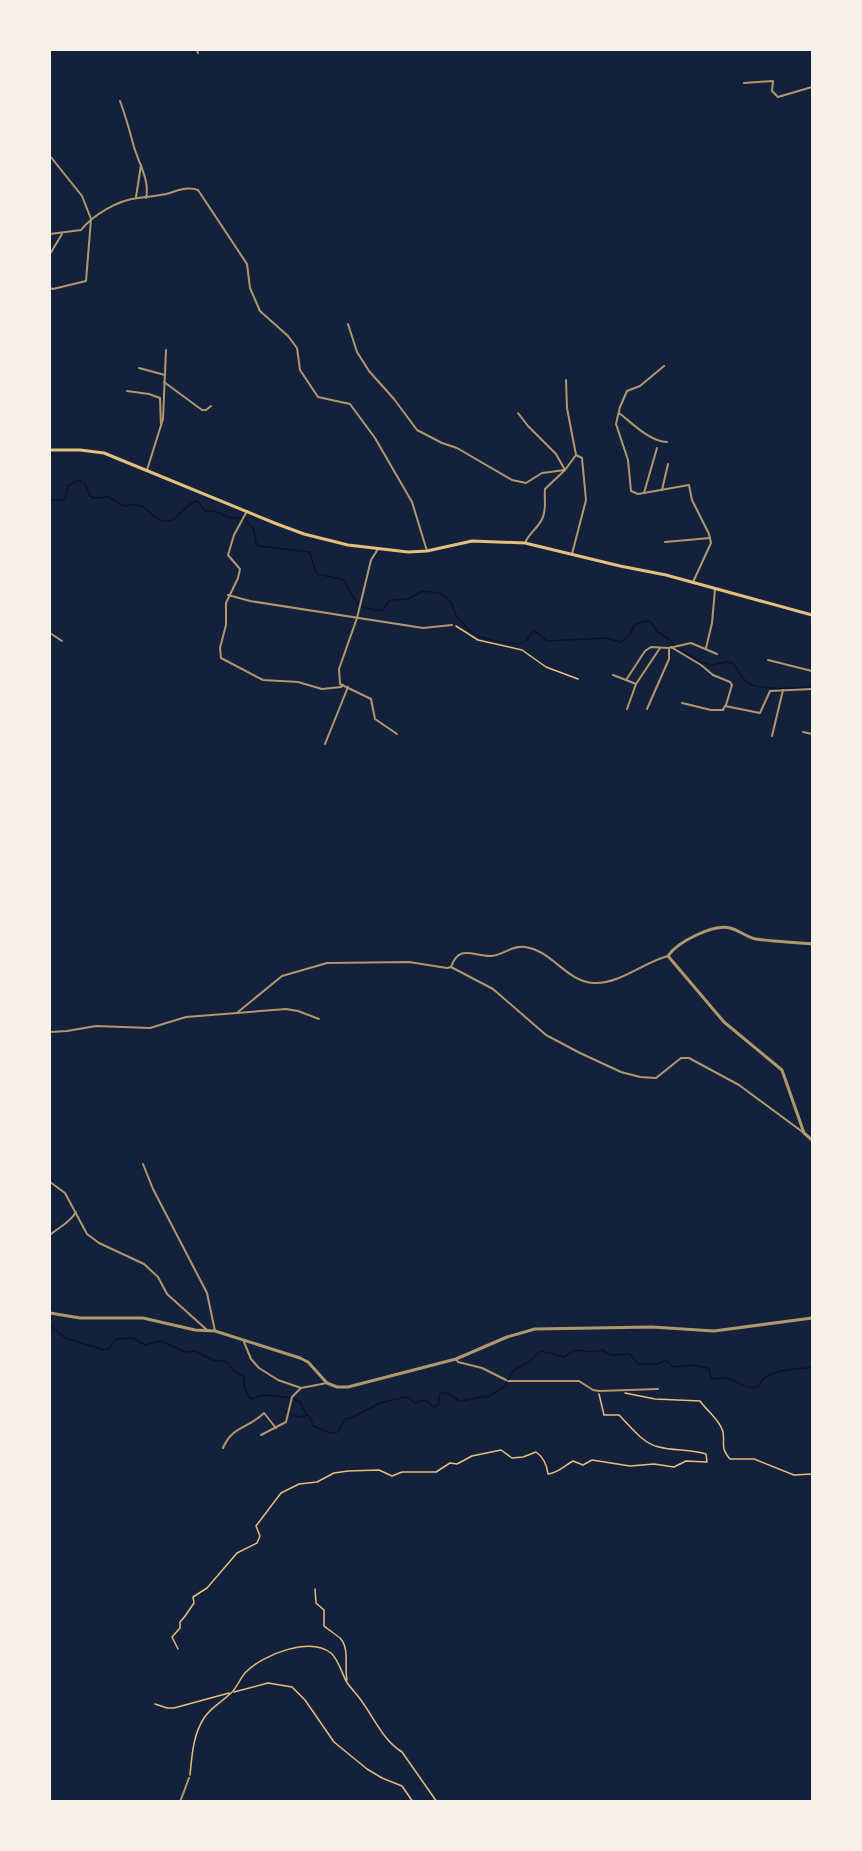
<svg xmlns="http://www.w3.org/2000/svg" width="862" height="1851" viewBox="0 0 862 1851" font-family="'Source Serif 4',serif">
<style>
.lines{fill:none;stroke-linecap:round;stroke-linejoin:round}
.stream{stroke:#0b132b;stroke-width:1.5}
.path{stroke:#e5c07b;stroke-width:1.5}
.minor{stroke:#b1986c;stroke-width:2}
.tertiary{stroke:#b1986c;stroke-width:3}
.secondary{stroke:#e5c07b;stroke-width:3}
</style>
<rect width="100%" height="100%" fill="#14213d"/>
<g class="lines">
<g class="stream">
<path d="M50,500H65L68,486L79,480L85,484L90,496L94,498L108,497L124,506C151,500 148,520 166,521C179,522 183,504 197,501L205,511H215L228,517L245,519L254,530L256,543L259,546L310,552L315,571L318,574L344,580C356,601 355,610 382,610L390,600L408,599L423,591L440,593L450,601L457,617L472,633L480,637L501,642L521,644L527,640L534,630L547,641L605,638L621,642L630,635L634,625L645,621L651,622L658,632L669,639L677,648L701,662L712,665L727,662L733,663C738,669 741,677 747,682C758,691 798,689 812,686"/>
<path d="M50,1325L65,1338L104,1350L109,1349L116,1339L133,1338L145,1345L161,1341L185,1352L195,1351L213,1360L227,1362L234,1371L244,1377V1388L251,1399L264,1395L293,1398L301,1403C303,1413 312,1416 313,1426L330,1433L338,1432L345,1419L353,1417L380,1403L405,1397L409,1398L415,1403L425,1400L434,1407L439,1404V1395C448,1389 451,1397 460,1401L489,1396L506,1386C508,1373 515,1369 525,1364C531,1362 536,1354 541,1351L564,1357L574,1350L593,1352L602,1350L611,1355L630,1354L638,1364H658L665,1360L673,1367C685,1365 699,1364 709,1369L711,1379C717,1378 725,1377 731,1379C740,1384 748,1390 759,1386C765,1367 797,1371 812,1367"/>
<path d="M281,1408C288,1414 299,1420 307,1415"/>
</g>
<g class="path">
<polyline points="456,626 478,640 522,650 546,667 578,679"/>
<path d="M625,1393L655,1399L700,1401C707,1411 720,1420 723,1432C725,1445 720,1447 730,1459H754L794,1475L812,1474"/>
<path d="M315,1589L316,1603L324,1610V1626C329,1630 335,1634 340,1638C350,1648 344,1667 347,1680"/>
<path d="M178,1649L172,1637L180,1628V1622C186,1616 189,1610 194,1603L193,1597L207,1588L237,1553L257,1543L260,1536L256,1526L281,1493L299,1484L317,1482L334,1473L348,1471L379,1470L392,1476L402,1472H436L450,1463L457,1464L472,1456L501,1450L512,1458L523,1457L536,1452C543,1457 547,1465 548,1474C558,1473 564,1466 573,1461L583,1465L592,1460L630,1466L654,1464L674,1467L686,1461L707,1462L706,1454C691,1449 674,1451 659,1447C643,1444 630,1426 619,1415H604L599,1394"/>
<polyline points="234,1692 268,1683 292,1687 305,1700 334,1742 367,1769 382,1778 402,1786 413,1802"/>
<polyline points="155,1704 167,1708 174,1708 229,1693"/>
<path d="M190,1775C192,1755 193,1735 204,1718C211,1707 222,1702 231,1693C238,1687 240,1677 247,1671C263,1655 310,1636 331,1653C338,1659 342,1673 346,1681C351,1689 358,1695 363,1703C375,1720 384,1741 402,1752L437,1802"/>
</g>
<g class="minor">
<polyline points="197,50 198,53"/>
<polyline points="744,83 773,81 772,91 778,97 812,87"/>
<path d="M120,101C126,117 130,132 134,147C139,164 150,180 146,198"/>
<polyline points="50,156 82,196 91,219 86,281 53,289 50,288"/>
<polyline points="136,197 141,165"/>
<path d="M50,234L81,230C93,215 118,200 138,198C147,197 156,196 166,194C177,191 186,186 198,190L247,264L250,288L260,311L288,336L297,348L300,370L318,397L350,404L375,438L412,502L427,551"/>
<polyline points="50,254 62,234"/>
<polyline points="348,324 357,352 369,371 394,399 417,430 442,443 457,448 512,480 526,483 542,473 565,470"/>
<polyline points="664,366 640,386 627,391 620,407 616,424 628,460 631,491 638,494 689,485 692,500 709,534 711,543 693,582"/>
<polyline points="139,368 165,375"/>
<polyline points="566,380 567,408 576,455"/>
<polyline points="164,382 202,410 206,410 211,406"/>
<polyline points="127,391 149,394 160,398 161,426"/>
<polyline points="518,413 528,426 556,454 565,470"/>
<path d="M619,413C631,422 650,442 667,442"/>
<polyline points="147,470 163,419 166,350"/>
<polyline points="662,490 668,464"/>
<polyline points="644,493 657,448"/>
<polyline points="247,511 234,535 228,555 240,569 238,578 226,603 226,625 220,648 221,658 263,680 298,682 322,689 341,687 343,685"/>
<polyline points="665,542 710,538"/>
<path d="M525,543C529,533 538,528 542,519C547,510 544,499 545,489L565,470L576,455"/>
<polyline points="378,549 371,560 357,618 339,669 340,684 371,699 375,719 397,734"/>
<polyline points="572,554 586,500 582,458 576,455"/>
<polyline points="228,595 250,601 423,628 452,625"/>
<polyline points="50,633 62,641"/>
<polyline points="671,647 701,665 713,675 730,682 732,685 726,705"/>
<polyline points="706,648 712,623 715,589"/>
<polyline points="768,660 812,671"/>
<polyline points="613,675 626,680 645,651 651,647 669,648 691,643 717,654"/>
<polyline points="626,680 636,684"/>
<polyline points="682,703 711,710 723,710 725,706 760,713 770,691 812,689"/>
<polyline points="627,709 636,684 660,648"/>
<polyline points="647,709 669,659 669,648"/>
<polyline points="803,732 812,734"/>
<polyline points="772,736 783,690"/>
<polyline points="325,744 348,687"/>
<polyline points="451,967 493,989 546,1035 580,1053 621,1072 640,1077 656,1078 681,1058 689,1058 739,1085 804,1133"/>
<path d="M238,1012L282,976L327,963L409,962L447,968L451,967C459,944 473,956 490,956C503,956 511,945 525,947C553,951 565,981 594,983C620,984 644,962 668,956"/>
<polyline points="50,1032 67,1031 96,1026 150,1028 186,1017 286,1009 298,1011 319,1019"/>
<polyline points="143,1164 153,1189 207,1293 215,1331"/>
<polyline points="50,1182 65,1193 87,1234 99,1243 144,1264 158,1277 167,1294 207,1330"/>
<path d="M50,1235C60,1226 69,1224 76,1212"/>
<polyline points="244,1342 251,1359 259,1368 278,1380 301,1388 327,1383"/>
<polyline points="456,1359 458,1362 482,1368 506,1380"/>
<polyline points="508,1381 579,1381 593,1390 599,1391 658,1389"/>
<polyline points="261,1435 286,1422 292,1397 301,1388"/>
<path d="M223,1448C233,1425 248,1429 264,1413L276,1428"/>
<polyline points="180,1802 189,1778"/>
</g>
<g class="tertiary">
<path d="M812,944C794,942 774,942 756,939C746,937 739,930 730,928C713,924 677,942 668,956L724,1022L782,1070L804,1133L812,1140"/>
<polyline points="50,1313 80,1318 143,1318 195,1330 215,1331 300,1358 308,1362 327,1383 337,1387 348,1387 456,1359 507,1337 535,1329 652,1327 714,1331 812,1318"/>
</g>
<polyline class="secondary" points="50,450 80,450 104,453 277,524 304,534 348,545 408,552 427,551 472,541 525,543 620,566 666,575 812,615"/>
</g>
<rect width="862" height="1851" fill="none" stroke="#f6f1e7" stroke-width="102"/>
</svg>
